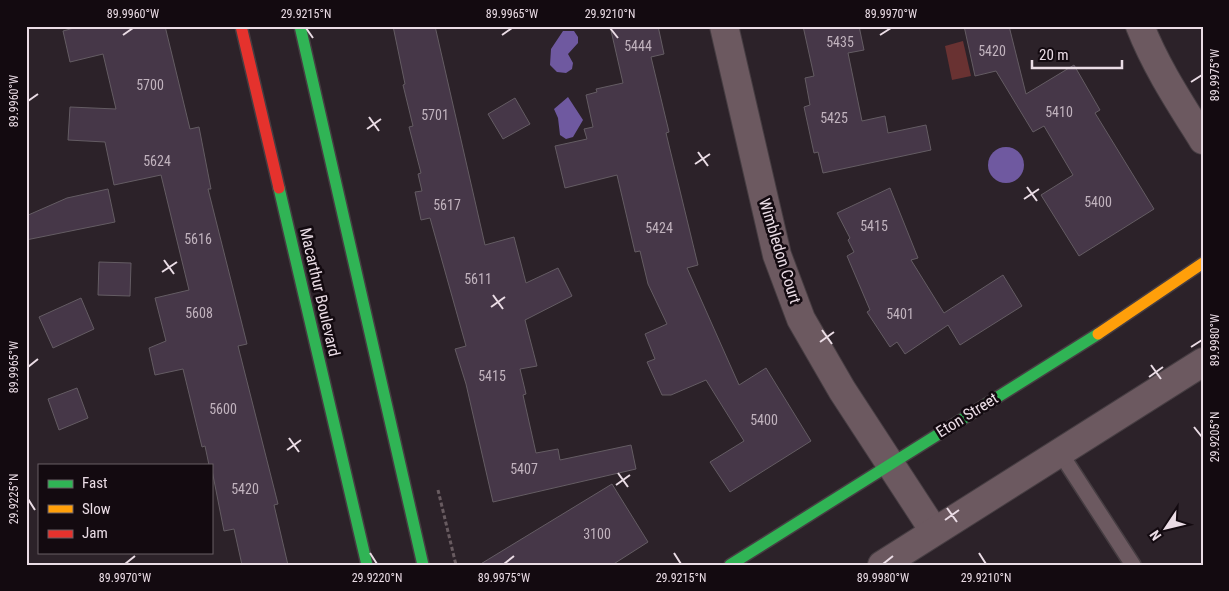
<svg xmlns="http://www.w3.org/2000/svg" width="1229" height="591" viewBox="0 0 1229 591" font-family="'Roboto Condensed',sans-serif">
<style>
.green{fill:#693232}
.water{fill:#6f59a0}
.building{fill:#463748;stroke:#645c63}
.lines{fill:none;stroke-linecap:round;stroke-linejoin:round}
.lane-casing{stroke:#463d42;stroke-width:18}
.street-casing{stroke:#463d42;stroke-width:30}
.fast-casing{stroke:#463d42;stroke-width:14}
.slow-casing{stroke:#463d42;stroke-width:14}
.jam-casing{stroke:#463d42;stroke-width:14}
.path{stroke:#685b60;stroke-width:3;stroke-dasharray:4 2.5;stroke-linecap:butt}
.lane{stroke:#6c5960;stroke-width:15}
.street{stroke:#6c5960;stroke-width:28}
.fast{stroke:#30b455;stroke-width:11}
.slow{stroke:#ff9f0a;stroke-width:11}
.jam{stroke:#e5322d;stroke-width:11}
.ticks{fill:none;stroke:#eadce5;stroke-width:2}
.labels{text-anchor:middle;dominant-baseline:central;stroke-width:5;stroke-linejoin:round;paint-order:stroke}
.number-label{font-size:14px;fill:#c1b3be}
.street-label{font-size:16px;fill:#eadce5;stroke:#130a10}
.neatline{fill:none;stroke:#eadce5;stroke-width:2}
.ticks-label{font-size:12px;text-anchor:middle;fill:#eadce5}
</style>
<rect width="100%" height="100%" fill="#2c2229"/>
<polygon class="green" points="963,41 971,76 952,80 945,46"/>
<g class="water">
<polygon points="563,31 574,31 578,37 578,43 568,54 573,63 572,69 566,73 557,72 550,65 551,49"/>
<polygon points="568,97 583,120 573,137 566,139 560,135 558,118 554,109"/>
<circle cx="1006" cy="165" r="18"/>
</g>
<g class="building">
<polygon points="81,26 165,26 190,129 199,127 211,189 208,189 247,344 238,346 278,504 274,505 288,565 242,565 234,529 224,531 211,465 209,465 205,446 202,447 183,369 155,375 149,348 166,341 155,298 189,290 161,175 114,185 105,142 68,140 70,107 116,109 103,54 70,62 63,31"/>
<polygon points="393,26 435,26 485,245 514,237 526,283 558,268 572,296 525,320 537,366 520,369 526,394 523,395 536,453 558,449 560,460 631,445 636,469 493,502 466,384 455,349 466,346 430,218 421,220 415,192 422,191 418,174 421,173 409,127 413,126 403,85 405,84"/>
<polygon points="610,26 658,26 664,54 651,57 669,132 666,133 698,265 687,268 739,385 766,368 811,441 730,492 710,462 744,441 706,380 671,395 662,395 647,362 655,359 645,334 667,324 648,284 640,251 635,252 617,175 565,188 555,146 587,139 584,129 593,127 586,95 597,92 596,89 623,83"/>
<polygon points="803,26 859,26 864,50 848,53 862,121 885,116 888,133 926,125 931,150 823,173 818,152 814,153 804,107 810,105 805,78 814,76"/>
<polygon points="964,26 1009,26 1026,94 1074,65 1100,110 1095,113 1154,209 1079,256 1041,195 1073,175 1044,126 1033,132 996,71 975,76"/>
<polygon points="515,98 530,124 503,139 488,114"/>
<polygon points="890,188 918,258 911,260 944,313 1003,275 1022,306 960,345 948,325 905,354 897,342 890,347 867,312 870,310 847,256 854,252 848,240 850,238 837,213"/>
<polygon points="108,189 115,222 26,240 26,216 67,198"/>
<polygon points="99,262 131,263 130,296 98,295"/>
<polygon points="81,298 94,329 53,348 39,317"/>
<polygon points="77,388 88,418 59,430 48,399"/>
<polygon points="612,484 648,542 612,565 479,565"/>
</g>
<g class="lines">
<g class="lane-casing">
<polyline id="lane" points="1059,451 1133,565"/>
</g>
<g class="street-casing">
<g id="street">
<polyline points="724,26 777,255 801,319 842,390 934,531"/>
<path d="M1140,26C1156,67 1180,103 1203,140"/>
<polyline points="882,565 1203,362"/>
</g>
</g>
<g class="fast-casing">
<g id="fast">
<polyline points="300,26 423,565"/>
<polyline points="279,188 367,565"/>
<polyline points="730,565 1098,334"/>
</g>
</g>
<g class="slow-casing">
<polyline id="slow" points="1098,334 1203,263"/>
</g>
<g class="jam-casing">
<polyline id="jam" points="241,26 279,188"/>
</g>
<polyline class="path" points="438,490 456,565"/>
<use href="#lane" class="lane"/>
<use href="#street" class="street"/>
<use href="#fast" class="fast"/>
<use href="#slow" class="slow"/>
<use href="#jam" class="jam"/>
</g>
<path class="ticks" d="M306,28L313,38M610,28L618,38M123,35L133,28M502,35L512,28M880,35L891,28M1191,82L1202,75M28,101L38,94M369,117L379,131M367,129L381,119M698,152L708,166M695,164L710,154M1027,187L1037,201M1024,199L1039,189M164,260L174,274M162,272L177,262M493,295L503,309M491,307L505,297M822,330L832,344M820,342L834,332M1191,347L1202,340M1151,365L1161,379M28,367L38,359M1149,377L1163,367M1194,427L1202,437M289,438L299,452M287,450L301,440M618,473L628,487M616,485L630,475M28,499L35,510M947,508L957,522M945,520L959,510M370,553L377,564M674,553L681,564M979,553L986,564M125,564L135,556M504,564L514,556M883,564L893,556"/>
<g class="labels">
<g class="number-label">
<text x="840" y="42">5435</text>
<text x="638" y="46">5444</text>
<text x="992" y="51">5420</text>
<text x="150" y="85">5700</text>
<text x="1059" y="112">5410</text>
<text x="435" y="115">5701</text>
<text x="834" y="118">5425</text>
<text x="157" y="161">5624</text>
<text x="1098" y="202">5400</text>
<text x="447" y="205">5617</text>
<text x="874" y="226">5415</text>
<text x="659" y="228">5424</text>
<text x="198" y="239">5616</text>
<text x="478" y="279">5611</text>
<text x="199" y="313">5608</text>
<text x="900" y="314">5401</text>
<text x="492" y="376">5415</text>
<text x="223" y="409">5600</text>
<text x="764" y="420">5400</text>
<text x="524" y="469">5407</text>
<text x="245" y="489">5420</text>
<text x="597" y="534">3100</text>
</g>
<g class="street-label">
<text transform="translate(780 251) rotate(73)">Wimbledon Court</text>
<text transform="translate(320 292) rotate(77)">Macarthur Boulevard</text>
<text transform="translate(967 415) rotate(-32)">Eton Street</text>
</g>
</g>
<rect width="1229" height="591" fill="none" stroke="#130a10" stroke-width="55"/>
<rect x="38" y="464" width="175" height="90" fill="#130a10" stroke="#695e65"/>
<rect x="48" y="480" width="25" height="8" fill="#30b455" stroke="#695e65"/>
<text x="82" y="488" font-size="15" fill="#eadce5">Fast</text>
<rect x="48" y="505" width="25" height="8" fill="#ff9f0a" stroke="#695e65"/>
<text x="82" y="514" font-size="15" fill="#eadce5">Slow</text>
<rect x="48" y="530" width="25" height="8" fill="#e5322d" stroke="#695e65"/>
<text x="82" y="538" font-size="15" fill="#eadce5">Jam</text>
<g transform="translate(1166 528) rotate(235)" stroke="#130a10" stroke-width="4" paint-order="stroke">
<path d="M0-4L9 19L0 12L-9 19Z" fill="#eadce5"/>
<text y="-8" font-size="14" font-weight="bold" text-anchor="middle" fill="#eadce5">N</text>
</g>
<path d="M1032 60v8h90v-8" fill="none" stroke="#eadce5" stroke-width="2.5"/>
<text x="1039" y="60" font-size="15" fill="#eadce5" stroke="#130a10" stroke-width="4" paint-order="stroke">20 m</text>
<rect x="28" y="28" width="1174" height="536" class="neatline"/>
<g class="ticks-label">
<text x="133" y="18">89.9960°W</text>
<text x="306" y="18">29.9215°N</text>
<text x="512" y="18">89.9965°W</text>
<text x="610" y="18">29.9210°N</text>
<text x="891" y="18">89.9970°W</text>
<text transform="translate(1215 75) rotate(-90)" y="4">89.9975°W</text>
<text transform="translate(14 101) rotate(-90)" y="4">89.9960°W</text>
<text transform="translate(1215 340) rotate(-90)" y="4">89.9980°W</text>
<text transform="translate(14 367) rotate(-90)" y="4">89.9965°W</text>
<text transform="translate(1215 437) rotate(-90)" y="4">29.9205°N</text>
<text transform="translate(14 499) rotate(-90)" y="4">29.9225°N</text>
<text x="125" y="582">89.9970°W</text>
<text x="377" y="582">29.9220°N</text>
<text x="504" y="582">89.9975°W</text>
<text x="681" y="582">29.9215°N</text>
<text x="883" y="582">89.9980°W</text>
<text x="986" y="582">29.9210°N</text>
</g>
</svg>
